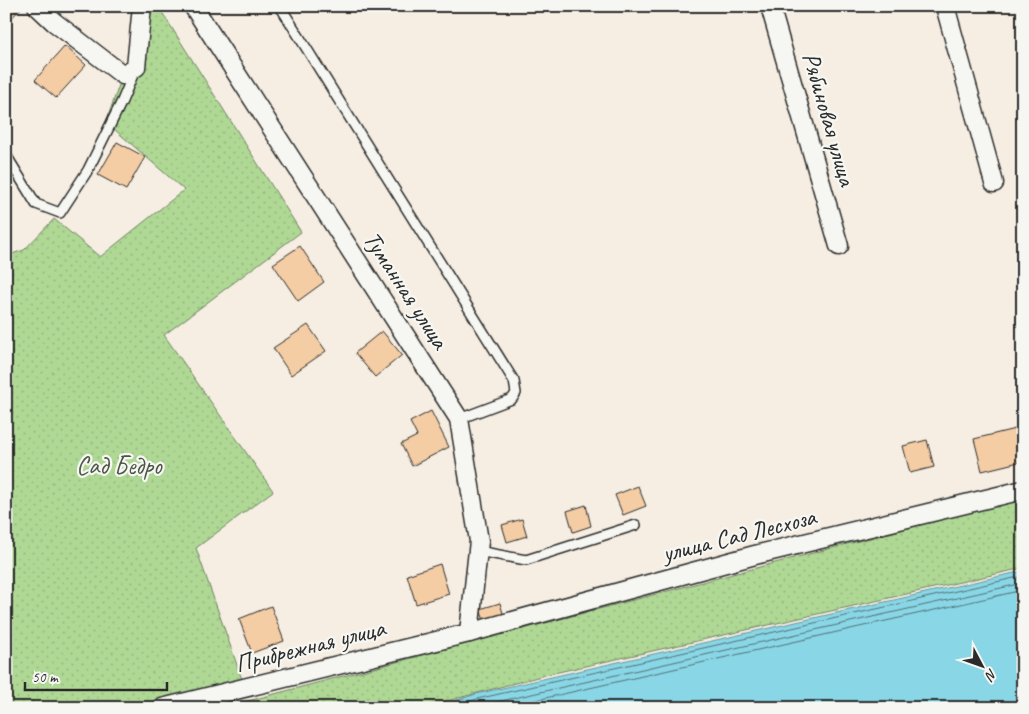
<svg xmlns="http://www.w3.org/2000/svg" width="1029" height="714" viewBox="0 0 1029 714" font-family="Caveat,sans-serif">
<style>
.grass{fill:url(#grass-dots);stroke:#6d8260}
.water{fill:#89d7e6;stroke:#63929b}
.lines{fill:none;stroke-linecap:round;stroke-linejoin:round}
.shore{stroke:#517076;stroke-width:1}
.building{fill:#f4cda4;stroke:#2b2b2b}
.service-casing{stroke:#2b2b2b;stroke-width:12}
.minor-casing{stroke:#2b2b2b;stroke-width:21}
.service{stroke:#f6f6f2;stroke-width:9}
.minor{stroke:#f6f6f2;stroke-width:18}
.labels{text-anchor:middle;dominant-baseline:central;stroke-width:4.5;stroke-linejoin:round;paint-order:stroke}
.street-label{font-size:25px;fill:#2b2b2b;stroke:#f6f6f2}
.park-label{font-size:25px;fill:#4c5646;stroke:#f6f6f2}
</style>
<defs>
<pattern id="grass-dots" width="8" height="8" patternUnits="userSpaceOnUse" patternTransform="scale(1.25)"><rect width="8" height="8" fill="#afd895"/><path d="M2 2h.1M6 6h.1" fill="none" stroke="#97ba81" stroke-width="1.8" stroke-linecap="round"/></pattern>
</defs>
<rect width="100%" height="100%" fill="#f6eee2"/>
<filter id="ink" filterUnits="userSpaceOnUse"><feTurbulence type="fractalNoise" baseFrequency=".02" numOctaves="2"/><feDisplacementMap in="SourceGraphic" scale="10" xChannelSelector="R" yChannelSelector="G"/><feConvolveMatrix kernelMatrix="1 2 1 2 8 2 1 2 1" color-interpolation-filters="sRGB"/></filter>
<g filter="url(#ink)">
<g class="grass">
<polygon points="147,6 158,6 301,232 164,335 273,491 196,548 244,685 155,708 6,708 6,256 24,250 54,219 100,257 184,190 106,122"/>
<polygon points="1023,498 1023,568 545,675 421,708 221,708"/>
</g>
<polygon class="water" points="1023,571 1023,708 433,708 476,694"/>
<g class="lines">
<g class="shore">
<polyline points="450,708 477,699 1023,576"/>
<polyline points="470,708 1023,583"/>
<polyline points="501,708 1023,590"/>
</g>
</g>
<g class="building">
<polygon points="6,6 23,6 6,24"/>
<polygon points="65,46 86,65 56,98 35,80"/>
<polygon points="117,142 145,157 126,190 98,175"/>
<polygon points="300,246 324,282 298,301 273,264"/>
<polygon points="308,325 326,351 291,375 273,348"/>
<polygon points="382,331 402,355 375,377 355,353"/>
<polygon points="431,411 449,447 412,466 401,444 417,436 410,422"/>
<polygon points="1023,427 1023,461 982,471 974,439"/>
<polygon points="927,440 934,467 910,473 903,446"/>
<polygon points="638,486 646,506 623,515 615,495"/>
<polygon points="586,505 591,526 573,532 567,511"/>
<polygon points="522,519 527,536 507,542 502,525"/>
<polygon points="440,564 449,594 416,604 407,575"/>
<polygon points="500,603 505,620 486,626 480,609"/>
<polygon points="271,606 284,641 252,653 239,619"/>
</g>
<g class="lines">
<g class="service-casing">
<g id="service">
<polyline points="280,6 514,381 516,393 512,399 459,419"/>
<polyline points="6,155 36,204 60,213 88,170 122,101 135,70"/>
<polyline points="479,545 483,552 526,560 636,525"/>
</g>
</g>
<g class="minor-casing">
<g id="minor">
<polyline points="37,6 54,22 123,75 136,67 142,6"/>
<polyline points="193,6 459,419 479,541 469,633"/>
<polyline points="770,6 839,246"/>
<polyline points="945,6 994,183"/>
<polyline points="162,708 469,633 755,555 1023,490"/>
</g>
</g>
<use href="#service" class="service"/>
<use href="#minor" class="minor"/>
</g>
</g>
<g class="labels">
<g class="street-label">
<text transform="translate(829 119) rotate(74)">Рябиновая улица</text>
<text transform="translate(406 290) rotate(57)">Туманная улица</text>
<text transform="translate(739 535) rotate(-14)">улица Сад Лесхоза</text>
<text transform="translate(310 646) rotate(-14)">Прибрежная улица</text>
</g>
<g class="park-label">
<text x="119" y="466">Сад Бедро</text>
</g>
</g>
<rect width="1029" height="714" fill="none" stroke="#f6f6f2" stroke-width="25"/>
<rect x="12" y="12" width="1004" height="689" fill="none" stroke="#2b2b2b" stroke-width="2" filter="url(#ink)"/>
<g transform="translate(982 666) rotate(131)" stroke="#f6f6f2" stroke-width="4" paint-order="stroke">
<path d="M0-4L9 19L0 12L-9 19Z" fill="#2b2b2b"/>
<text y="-8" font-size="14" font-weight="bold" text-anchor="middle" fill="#2b2b2b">N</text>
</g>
<path d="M25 682v8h142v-8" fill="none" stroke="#2b2b2b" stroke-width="2.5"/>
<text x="32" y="682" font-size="15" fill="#2b2b2b" stroke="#f6f6f2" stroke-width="4" paint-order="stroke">50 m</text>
</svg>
